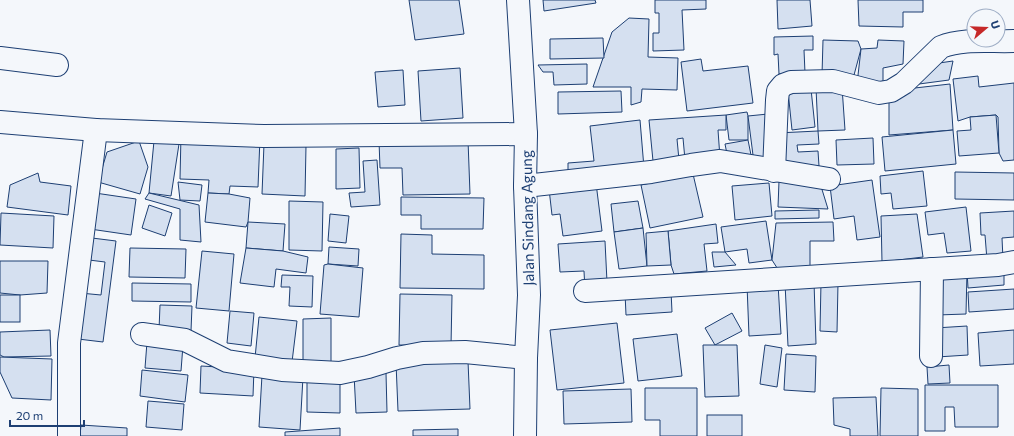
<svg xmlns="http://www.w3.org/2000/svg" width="1014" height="436" viewBox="0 0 1014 436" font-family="Commissioner,sans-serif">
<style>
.building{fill:#d5e0f0;stroke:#1d3f73}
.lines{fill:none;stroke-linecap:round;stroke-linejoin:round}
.minor-casing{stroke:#1d3f73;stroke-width:24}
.major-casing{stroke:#1d3f73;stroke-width:24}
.minor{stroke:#f4f7fb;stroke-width:22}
.major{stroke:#f4f7fb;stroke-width:22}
.labels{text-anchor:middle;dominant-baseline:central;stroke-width:3;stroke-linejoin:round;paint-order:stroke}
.street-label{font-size:15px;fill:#1d3f73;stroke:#f4f7fb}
</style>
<rect width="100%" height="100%" fill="#f4f7fb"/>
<g class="building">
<polygon points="409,0 459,0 464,34 415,40"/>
<polygon points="543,0 595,0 596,3 544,11"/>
<polygon points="655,0 706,0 706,9 682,10 684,50 653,51 653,33 659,33 659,13 655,13"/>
<polygon points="777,0 810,0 812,26 778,29"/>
<polygon points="858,0 923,0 923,12 903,12 903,27 859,26"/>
<polygon points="629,18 649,19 648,57 678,58 677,90 642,89 641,102 631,105 631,87 593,87 612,32"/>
<polygon points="813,36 813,50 804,50 805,73 779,74 778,54 774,55 774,37"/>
<polygon points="603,38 604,58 550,59 550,39"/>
<polygon points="823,40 858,41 861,49 854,75 822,75"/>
<polygon points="878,40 904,41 903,64 883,68 883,86 857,84 861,49 877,48"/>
<polygon points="701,59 703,71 748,66 753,103 687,111 681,62"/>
<polygon points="953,61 949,80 919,84 918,78 932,64"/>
<polygon points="587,64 587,84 554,85 553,72 543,72 538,65"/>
<polygon points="460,68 463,118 421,121 418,71"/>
<polygon points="403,70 405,105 378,107 375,72"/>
<polygon points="978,76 979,87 1014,83 1014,160 1003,161 999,153 998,117 996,115 970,117 958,121 953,79"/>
<polygon points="950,84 953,130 889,135 889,96 906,89"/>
<polygon points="842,87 845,130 818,131 816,88"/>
<polygon points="811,89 815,127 792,130 788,91"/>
<polygon points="621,91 622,112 558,114 558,92"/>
<polygon points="747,112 748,116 748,140 729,140 726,115"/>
<polygon points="768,114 774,161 754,163 748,116"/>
<polygon points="726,115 726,130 718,130 720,158 685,160 683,138 677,139 679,160 653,161 649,120"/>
<polygon points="996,115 999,153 959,156 957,131 971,130 970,117"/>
<polygon points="640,120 644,168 568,173 568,163 594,161 590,126"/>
<polygon points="953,130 956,164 885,171 882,137"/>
<polygon points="818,131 819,144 797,145 798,152 818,151 819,166 778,168 777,133"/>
<polygon points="181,135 260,138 258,187 230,186 229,194 208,193 209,180 180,179"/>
<polygon points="873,138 874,164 837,165 836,140"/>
<polygon points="468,140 470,194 403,195 402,168 380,168 379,141"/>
<polygon points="748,140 751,155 728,159 725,144"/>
<polygon points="139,141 148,167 140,194 98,182 107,152"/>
<polygon points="154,141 179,144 171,196 149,193"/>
<polygon points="264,144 306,146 305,196 262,194"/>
<polygon points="359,148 360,188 336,189 336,149"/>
<polygon points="377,160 380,205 351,207 349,193 365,192 363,161"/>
<polygon points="923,171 927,206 893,209 891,193 881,194 880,176"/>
<polygon points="955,172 1014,173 1014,200 955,199"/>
<polygon points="38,173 40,182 71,186 68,215 7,207 10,185"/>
<polygon points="693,174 703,217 650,228 641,185"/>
<polygon points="872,180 880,237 857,240 854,216 834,219 830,186"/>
<polygon points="779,181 820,183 828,209 778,207"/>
<polygon points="178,182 202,185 200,201 180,200"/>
<polygon points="596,183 602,231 563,236 560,214 552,215 549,189"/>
<polygon points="769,183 772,216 735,220 732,186"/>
<polygon points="95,193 136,199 131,235 90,229"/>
<polygon points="149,193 199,205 201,242 180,240 180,209 145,199"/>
<polygon points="208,193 229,194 250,198 248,222 246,227 205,222"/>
<polygon points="401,197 484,198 483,229 421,229 421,215 401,215"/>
<polygon points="289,201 323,202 322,251 289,250"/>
<polygon points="638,201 643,228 614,232 611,204"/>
<polygon points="149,205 172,213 165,236 142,228"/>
<polygon points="966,207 971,251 947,253 944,233 928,235 925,212"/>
<polygon points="819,210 819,218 775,219 775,211"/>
<polygon points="1014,211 1014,237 1002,238 1003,259 987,260 985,235 981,235 980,213"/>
<polygon points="1,213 54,216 53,248 0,245"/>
<polygon points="330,214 349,216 346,243 328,241"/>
<polygon points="917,214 923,257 882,262 881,216"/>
<polygon points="766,221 772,260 749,263 747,249 725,252 721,227"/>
<polygon points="248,222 285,224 283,251 246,248"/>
<polygon points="833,222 834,241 810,241 810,273 781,274 772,260 776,223"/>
<polygon points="716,224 718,243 704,244 707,271 674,274 671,265 668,231"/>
<polygon points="643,228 647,266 619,269 614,232"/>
<polygon points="668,231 671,265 647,266 646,233"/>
<polygon points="401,234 432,235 432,254 484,255 484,289 400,288"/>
<polygon points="92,238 116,241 103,342 78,339 80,293 101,295 105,262 89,260"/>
<polygon points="605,241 607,282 585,291 584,271 560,272 558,244"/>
<polygon points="329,247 359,249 358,266 328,264"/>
<polygon points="130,248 186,249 185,278 129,277"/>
<polygon points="246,248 283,251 308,257 306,273 276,269 274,287 240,283"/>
<polygon points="202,251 234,254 229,311 196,308"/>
<polygon points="712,252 725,252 736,265 714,267"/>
<polygon points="0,261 48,261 47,293 20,295 0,293"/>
<polygon points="328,264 363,268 359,317 320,314 324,265"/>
<polygon points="1004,269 1004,285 968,288 967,271"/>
<polygon points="967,271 966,314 937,315 936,273"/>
<polygon points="282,275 313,276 312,307 289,306 290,287 281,287"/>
<polygon points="814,282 816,344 788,346 785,283"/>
<polygon points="821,282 838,283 837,332 820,331"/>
<polygon points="132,283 191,284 191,302 132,301"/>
<polygon points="778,284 781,334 749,336 747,285"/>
<polygon points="1014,289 1014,309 969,312 968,292"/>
<polygon points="671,291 672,312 626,315 625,293"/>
<polygon points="400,294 452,295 451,346 399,345"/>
<rect x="0" y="295" width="20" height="27"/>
<polygon points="160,305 192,306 191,331 159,330"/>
<polygon points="230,311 254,313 251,346 227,343"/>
<polygon points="732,313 742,331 715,345 705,328"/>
<polygon points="259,317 297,321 292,362 255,358"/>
<polygon points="331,318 331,363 303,363 303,319"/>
<polygon points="617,323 624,383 557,390 550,330"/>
<polygon points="967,326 968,355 937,357 935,328"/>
<polygon points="50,330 51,356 4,357 0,355 0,332"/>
<polygon points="1014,330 1014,364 980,366 978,333"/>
<polygon points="677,334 682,376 638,381 633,339"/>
<polygon points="147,342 183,345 181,371 145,368"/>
<polygon points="703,345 737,345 739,396 705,397"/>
<polygon points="765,345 782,348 777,387 760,384"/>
<polygon points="786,354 816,356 815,392 784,390"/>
<polygon points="0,357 52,359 51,400 12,398 0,372"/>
<polygon points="468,361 470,409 398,411 396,363"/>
<polygon points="949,365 950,383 928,384 927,367"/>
<polygon points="201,366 254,369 253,396 200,393"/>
<polygon points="142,370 188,375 185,402 140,396"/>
<polygon points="386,373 387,412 356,413 354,374"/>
<polygon points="262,375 303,377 300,430 259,427"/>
<polygon points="307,377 340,378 340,413 307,412"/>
<polygon points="925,385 998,385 998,427 955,427 954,407 945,407 945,431 925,431"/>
<polygon points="645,388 697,388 697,436 660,436 660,420 645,420"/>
<polygon points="881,388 918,389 918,436 880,436"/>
<polygon points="631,389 632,422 564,424 563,391"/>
<polygon points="876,397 878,436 850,436 850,429 834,425 833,398"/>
<polygon points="148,401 184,404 182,430 146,427"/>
<rect x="707" y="415" width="35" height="21"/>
<polygon points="81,425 127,428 127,436 80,436"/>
<polygon points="340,428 340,436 285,436 285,432"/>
<polygon points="458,429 458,436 413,436 413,430"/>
</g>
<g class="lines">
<g class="minor-casing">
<g id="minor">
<polyline points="0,58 57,65"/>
<polyline points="0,122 96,130 264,136 526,134"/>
<path d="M774,171L777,100L778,91L783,85L791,82L833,81L879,93L891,91L904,83L941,47C963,38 991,42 1014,41"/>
<polyline points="525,186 651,172 691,165 720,161 829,179"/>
<polyline points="585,291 998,265 1014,262"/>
<polyline points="142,334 185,340 227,361 282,370 340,373 368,367 397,358 423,353 465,352 526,358"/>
<polyline points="931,356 932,269"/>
<polyline points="69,436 69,343 96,130"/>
</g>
</g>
<g class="major-casing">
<polyline id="major" points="518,0 526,134 525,186 529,295 526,358 525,436"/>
</g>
<use href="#minor" class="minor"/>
<use href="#major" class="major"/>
</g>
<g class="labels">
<g class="street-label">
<text transform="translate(527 218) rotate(-91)">Jalan Sindang Agung</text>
</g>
</g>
<g transform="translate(986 28) rotate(71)"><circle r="19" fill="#f4f7fb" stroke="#9eadc5"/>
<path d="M0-3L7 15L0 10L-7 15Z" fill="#c62828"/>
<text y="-6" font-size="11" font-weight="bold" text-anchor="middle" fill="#1d3f73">U</text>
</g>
<path d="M10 420v6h74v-6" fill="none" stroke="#1d3f73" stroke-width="2"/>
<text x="16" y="420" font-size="12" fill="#1d3f73" stroke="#f4f7fb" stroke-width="3" paint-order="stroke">20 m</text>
</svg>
